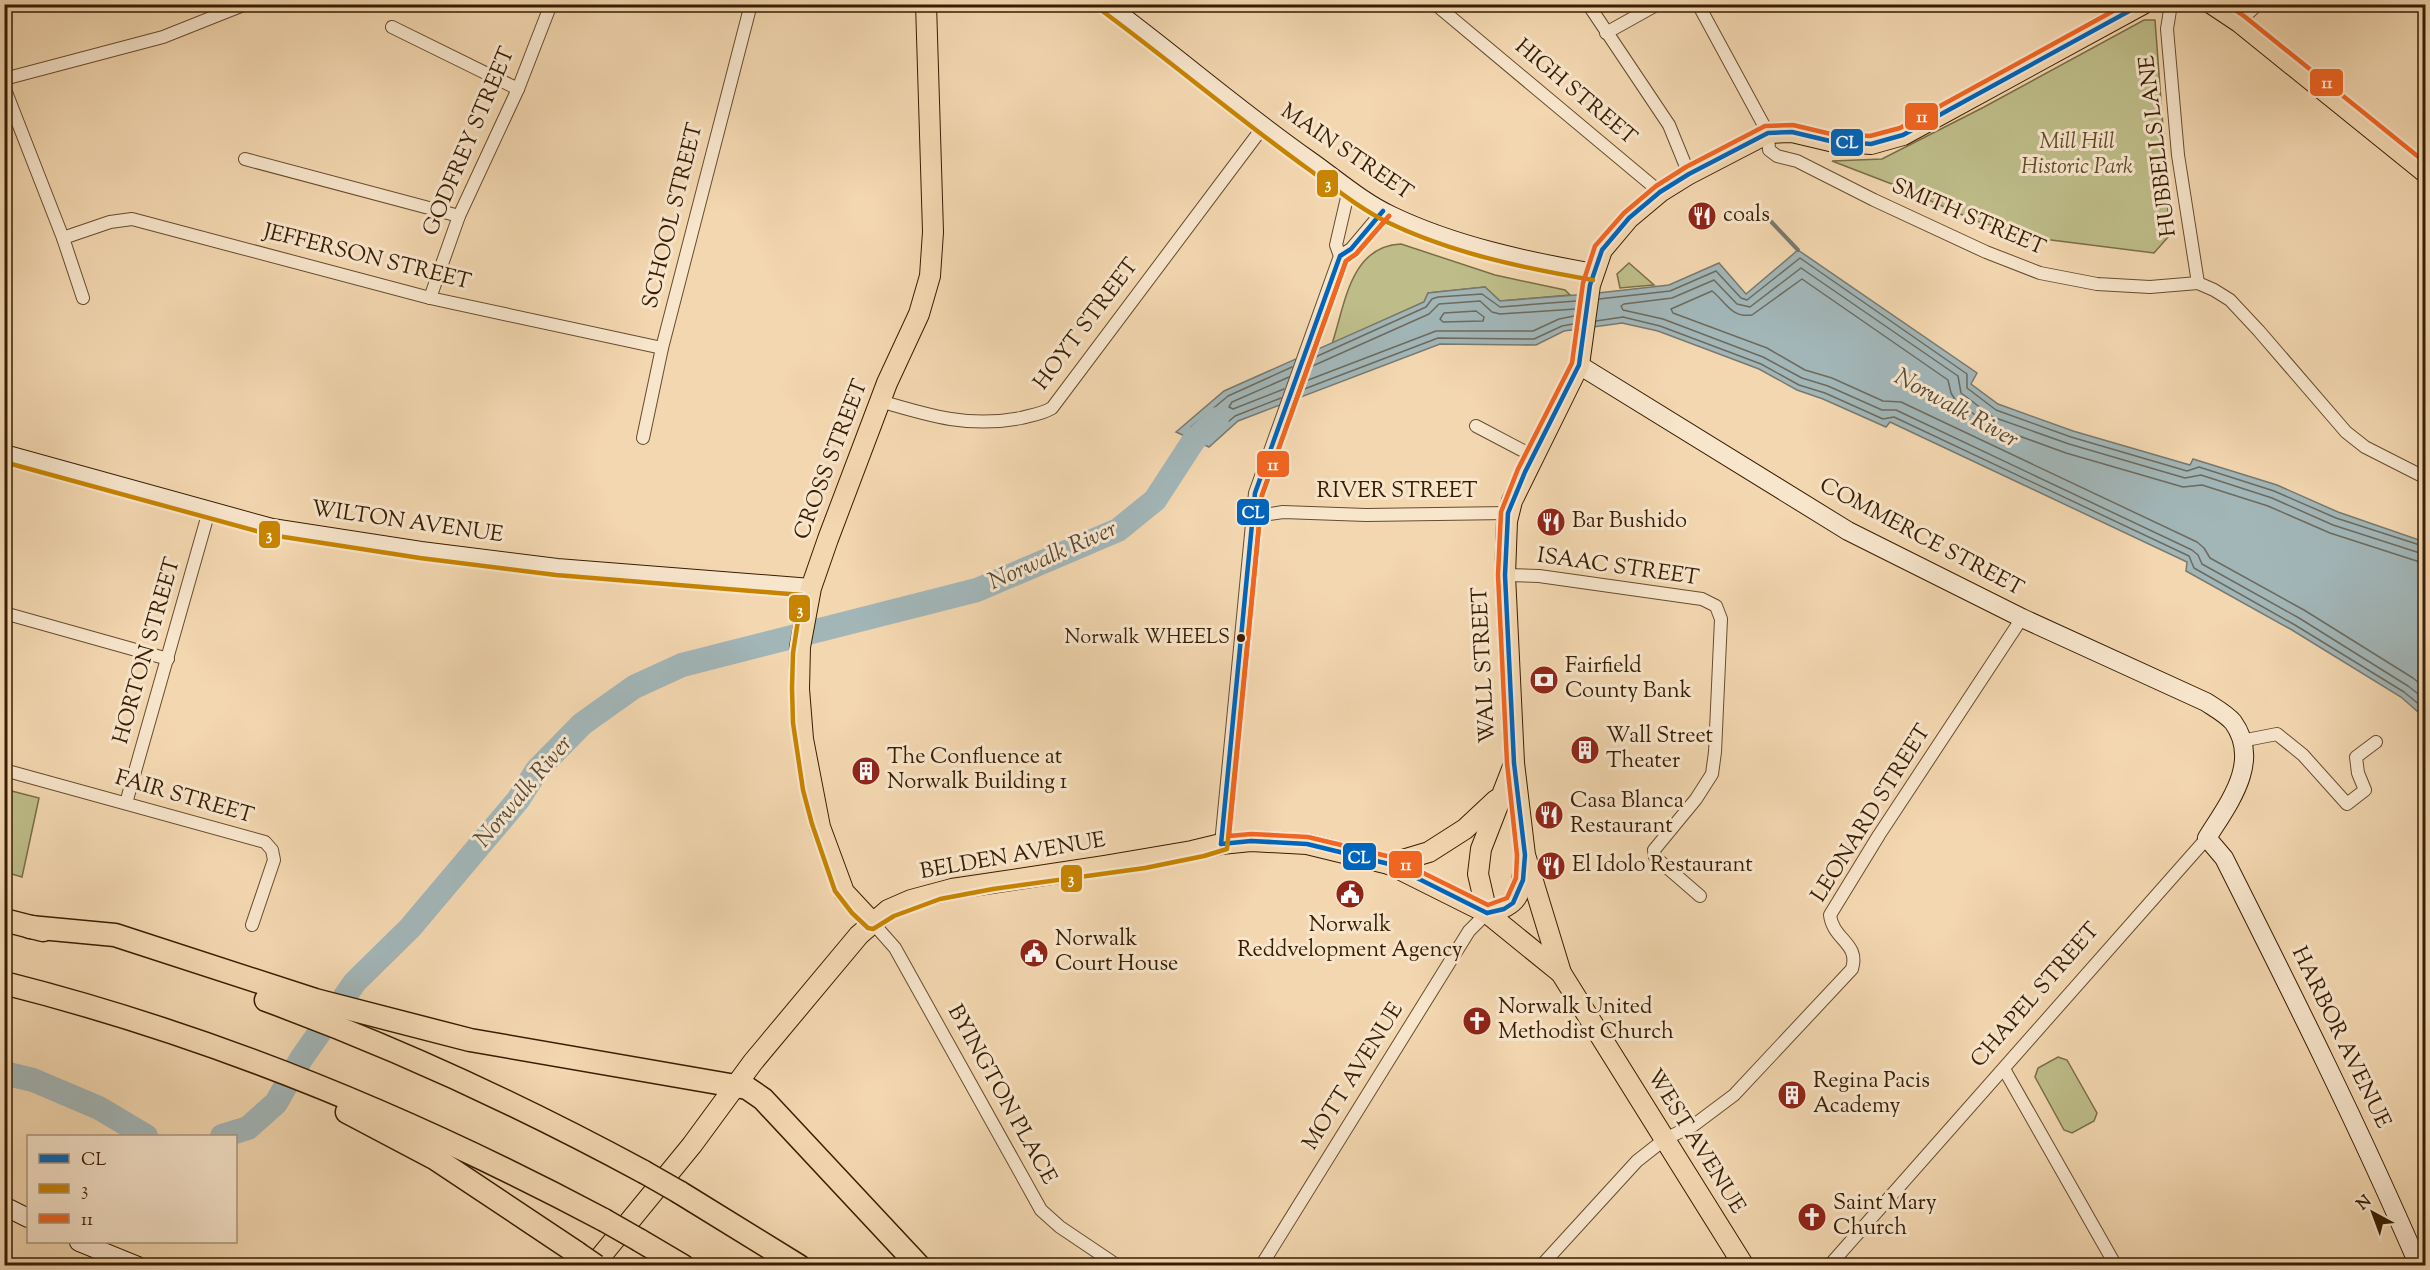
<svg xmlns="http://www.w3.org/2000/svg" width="2430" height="1270" viewBox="0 0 2430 1270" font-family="'Sorts Mill Goudy',serif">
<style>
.green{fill:#bebd89;stroke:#7b6d46;stroke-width:1.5}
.water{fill:#a2b6b8;stroke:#78796f;stroke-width:1.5}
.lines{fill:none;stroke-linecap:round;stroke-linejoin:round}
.shore{stroke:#6d6a5d;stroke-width:1.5}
.stream{stroke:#78796f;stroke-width:4}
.river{stroke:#a2b6b8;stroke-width:24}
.minor-casing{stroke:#674c2e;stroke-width:14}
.secondary-casing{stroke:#381d02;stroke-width:20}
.primary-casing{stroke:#381d02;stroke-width:22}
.motorway-casing{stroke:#381d02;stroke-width:25}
.minor{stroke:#f7e5cc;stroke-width:12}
.secondary{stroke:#f7e5cc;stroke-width:18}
.primary{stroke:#f3d7b0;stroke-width:20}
.motorway{stroke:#f3d7b0;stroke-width:22}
.motorway-bridge-casing{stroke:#381d02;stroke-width:25;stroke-linecap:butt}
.motorway-bridge{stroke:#f3d7b0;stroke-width:22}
.bus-1-casing{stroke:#f7e5cc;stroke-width:9}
.bus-2-casing{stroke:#f7e5cc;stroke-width:9}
.bus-3-casing{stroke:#f7e5cc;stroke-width:9}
.bus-1{stroke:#0065bd;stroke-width:4.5}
.bus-2{stroke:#c78400;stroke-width:4.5}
.bus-3{stroke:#f26522;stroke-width:4.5}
.bus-dot{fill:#381d02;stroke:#f7e5cc;stroke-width:2}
.labels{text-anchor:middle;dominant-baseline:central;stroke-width:6;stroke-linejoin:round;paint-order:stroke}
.bus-label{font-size:20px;fill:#381d02;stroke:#f7e5cc;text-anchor:end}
.street-label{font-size:22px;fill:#381d02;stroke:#f7e5cc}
.park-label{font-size:22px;font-style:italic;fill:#604d2a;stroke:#f7e5cc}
.poi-label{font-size:22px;fill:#381d02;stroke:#f7e5cc;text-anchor:start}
.water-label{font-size:24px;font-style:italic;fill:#584b39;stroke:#f7e5cc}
.line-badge{stroke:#f7e5cc;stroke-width:2}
.badge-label{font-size:16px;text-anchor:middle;font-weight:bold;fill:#fff}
</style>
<rect width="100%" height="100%" fill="#f3d7b0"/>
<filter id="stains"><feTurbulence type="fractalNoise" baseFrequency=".00333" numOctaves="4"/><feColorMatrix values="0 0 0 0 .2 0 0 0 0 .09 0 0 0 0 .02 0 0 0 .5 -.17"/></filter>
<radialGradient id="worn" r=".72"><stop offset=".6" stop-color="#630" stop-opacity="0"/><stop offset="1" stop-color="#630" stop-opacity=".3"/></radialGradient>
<g class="green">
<polygon points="2144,20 2155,20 2166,168 2169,236 2154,253 2043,239 1976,221 1897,186 1832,161 1882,159 1984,107"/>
<path d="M1401,244L1495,275L1565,290L1570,295L1500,301L1485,287L1428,293L1424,302L1332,344C1345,305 1350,246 1401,244Z"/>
<polygon points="1629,263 1654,285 1620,288 1617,274"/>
<polygon points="4,789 39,798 22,877 5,872"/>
<polygon points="2058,1057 2067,1060 2097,1113 2094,1121 2072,1133 2064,1130 2035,1077 2038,1068"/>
</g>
<polygon class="water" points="1798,250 1977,373 1971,384 1998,404 2073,431 2190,465 2193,459 2277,485 2338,512 2425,542 2425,718 2401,697 2292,630 2186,571 2187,562 1890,422 1886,427 1823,399 1797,390 1759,369 1658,331 1622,323 1564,331 1536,345 1440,344 1238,421 1209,447 1176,432 1224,391 1424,302 1428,293 1485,287 1500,301 1589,294 1669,285 1719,263 1746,294"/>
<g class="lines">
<g class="shore">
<polyline points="1599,299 1670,291 1716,271 1741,298 1747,300 1800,258 1967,374 1967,388 1996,410 2071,437 2187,471 2199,467 2274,491 2336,518 2426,547"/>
<polygon points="1476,311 1484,317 1483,321 1443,322 1440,319 1444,313"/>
<polyline points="1596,321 1623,317 1660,326 1761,364 1799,385 1825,393 1883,419 1894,417 2189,556 2194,568 2295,625 2404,692 2426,710"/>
<polyline points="1311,359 1426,307 1432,299 1438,297 1482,294 1500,307 1576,301"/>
<polyline points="1308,368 1429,314 1439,304 1480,301 1492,312 1500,314 1575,309"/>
<polyline points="1303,382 1436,331 1533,331 1559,319 1574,316"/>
<polyline points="1284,389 1233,409 1229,407 1232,402 1289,377"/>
<polyline points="1299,391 1438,338 1534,339 1562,326 1573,324"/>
<polyline points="1281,398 1235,416 1208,439 1190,431 1191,427 1228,396 1292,367"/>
<polyline points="2426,555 2333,525 2272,498 2201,475 2185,478 2069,444 1993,417 1961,393 1958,376 1801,268 1750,307 1737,304 1714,280 1672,298 1624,304 1621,306 1623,310 1663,319 1763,357 1802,378 1828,386 1882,410 1896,410 2192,550 2198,555 2202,564 2299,618 2408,686 2426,700"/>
<path d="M2426,564L2330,533L2268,506L2202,485L2183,487L2066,453L1989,425L1956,401L1951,393L1948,380L1802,279L1752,315C1731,318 1726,302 1712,291L1671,309L1673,313L1767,348L1805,370L1832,378L1883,401L1901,402L2197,542L2204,548L2210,558L2304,610L2413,678L2426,689"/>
</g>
<polyline class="stream" points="1762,212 1798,250"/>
<g class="river">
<polyline points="4,1073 33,1080 99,1108 146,1136"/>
<polyline points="222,1136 248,1128 276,1103 301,1059 355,982 410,928 518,800 537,770 582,724 634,687 682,665 977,590 1118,530 1155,500 1194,440 1217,419"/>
</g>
<g class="minor-casing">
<g id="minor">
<polyline points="1435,4 1660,192"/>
<polyline points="1588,4 1669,125 1689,174"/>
<polyline points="1698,4 1768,133 1769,150 1777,156 1797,161 1874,200 1986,252 2040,273 2097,284 2150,287 2198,283 2214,290 2230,300 2259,331 2346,432 2365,447 2426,478"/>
<polyline points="2171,4 2167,29 2178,155 2198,283"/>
<polyline points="2239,22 2258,4"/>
<polyline points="392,27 518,89"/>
<polyline points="1606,33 1658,4"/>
<polyline points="4,79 163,37 246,4"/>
<polyline points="4,87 63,238 83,298"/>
<polyline points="245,159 459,216"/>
<polyline points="63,238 110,222 132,219 430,298 662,348"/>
<polyline points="1340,256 1351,249 1383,211"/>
<polyline points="430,298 459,216 518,89 551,4"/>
<path d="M880,401C930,416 969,428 1021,418C1032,415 1042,414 1052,408L1263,127"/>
<polyline points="1476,426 1533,456"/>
<polyline points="643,438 662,348 751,4"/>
<polyline points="1251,517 1283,512 1366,515 1508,513"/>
<polyline points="1505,575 1539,576 1702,599 1716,606 1721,619 1715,752 1712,774 1696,799 1654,850 1655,857 1700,896"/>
<polyline points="4,613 168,659"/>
<polyline points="2241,741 2277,734 2303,755 2347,804 2365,790 2358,773 2356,757 2376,742"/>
<polyline points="4,770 265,842 272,850 274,860 252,925"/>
<polyline points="126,803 209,511"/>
<polyline points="1221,844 1255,493 1340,256 1336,245 1349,189"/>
<polyline points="872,922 895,948 1041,1210 1060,1227 1118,1266"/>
<polyline points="2004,1069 2116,1266"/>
<polyline points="1261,1266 1469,931 1487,913"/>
<path d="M1541,1266L1637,1161L1665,1139L1694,1125L1734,1095L1852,969C1860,943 1833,940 1830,915L1879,835L2022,618"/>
<polyline points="1829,1266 2207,838"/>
</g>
</g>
<g class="secondary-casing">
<g id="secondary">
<path d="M1106,4C1175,55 1239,111 1309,160C1336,179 1362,202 1392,216C1455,246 1526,261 1594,273"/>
<path d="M1579,365L1848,531L2022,618L2206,702C2215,708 2226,714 2233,722C2262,762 2228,804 2207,838L2224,858C2292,993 2359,1127 2419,1266"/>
<polyline points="4,454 272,528 421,551 557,568 811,588"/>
<polyline points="4,1206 28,1218"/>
<polyline points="79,1242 138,1266"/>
</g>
</g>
<g class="primary-casing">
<g id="primary">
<polyline points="2212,4 2239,22 2426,173"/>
<polyline points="1389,864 1429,852 1465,829 1496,800"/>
<polyline points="1487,913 1478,874 1481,849 1514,764"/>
<path d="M1487,913C1518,906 1521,895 1524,865"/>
<polyline points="872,922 844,892 820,827 803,739 799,689 800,647 811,588 828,539 887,383 919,314 930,276 933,232 926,4"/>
<polyline points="1561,973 1525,855 1514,763 1505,575 1507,521 1512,501 1579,365 1590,285 1602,250 1629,218 1660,192 1689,174 1768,133 1792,132 1830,141 1871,144 1903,135 2143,4"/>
<polyline points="593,1266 692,1145 753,1062 859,935 888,910 911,900 952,889 1105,866 1192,851 1221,844 1251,841 1307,844 1389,864 1487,913 1561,973 1744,1266"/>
</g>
</g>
<g class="motorway-casing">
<g id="motorway">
<polyline points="4,920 43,930"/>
<polyline points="30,927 115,935 315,1000 470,1040 747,1088 763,1099 919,1266"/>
<path d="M4,983C214,1036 414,1119 604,1220"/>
<path d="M266,1000C397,1048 522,1106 644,1172"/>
<polyline points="347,1112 436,1159 577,1253"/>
<polyline points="679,1192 799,1266"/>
<polyline points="639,1240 683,1266"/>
</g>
</g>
<use href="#minor" class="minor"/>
<use href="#secondary" class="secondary"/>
<use href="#primary" class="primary"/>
<use href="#motorway" class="motorway"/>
<g class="motorway-bridge-casing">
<g id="motorway-bridge">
<polyline points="644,1172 679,1192"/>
<polyline points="604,1220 639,1240"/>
<polyline points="577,1253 596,1266"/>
</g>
</g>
<use href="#motorway-bridge" class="motorway-bridge"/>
<g class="bus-1-casing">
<g id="bus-1">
<polyline points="1221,844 1255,493 1340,256 1351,249 1383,211"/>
<polyline points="1221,844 1251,841 1307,844 1389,864 1487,913"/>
<polyline points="1487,913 1504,909 1513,903 1523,880 1525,855 1514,763 1505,575 1508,513 1525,472 1579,365 1590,285 1602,250 1629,218 1660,192 1689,174 1768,133 1792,132 1830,141 1871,144 1903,135 2142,4"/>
</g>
</g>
<g class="bus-2-casing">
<g id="bus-2">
<path d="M1101,10C1170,61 1235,116 1304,166C1331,185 1357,207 1387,222C1451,253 1523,268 1593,280"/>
<polyline points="4,462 271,535 420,558 556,575 802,595 793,653 792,688 793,723 803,790 812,824 835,891 852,913 868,928 873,929 894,916 940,899 993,889 1145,868 1204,856 1227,849 1262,495 1346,261 1356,254 1389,216"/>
</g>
</g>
<g class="bus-3-casing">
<g id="bus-3">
<polyline points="2226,4 2244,16 2426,163"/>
<polyline points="1389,216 1356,254 1346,261 1262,495 1229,836 1251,834 1308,837 1391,857 1488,905 1507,898 1516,878 1517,855 1507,763 1498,575 1501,512 1518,469 1572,363 1583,283 1595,246 1624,213 1656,186 1686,167 1765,126 1793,125 1831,134 1870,136 1900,128 2126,4"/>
</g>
</g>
<use href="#bus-1" class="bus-1"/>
<use href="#bus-2" class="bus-2"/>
<use href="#bus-3" class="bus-3"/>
</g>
<defs>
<g id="restaurant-disc" transform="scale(1.5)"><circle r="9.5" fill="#8f2418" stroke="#f7e5cc"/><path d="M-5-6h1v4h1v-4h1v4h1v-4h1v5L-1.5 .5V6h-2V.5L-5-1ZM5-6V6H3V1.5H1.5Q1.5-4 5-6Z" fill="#fff"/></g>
<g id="bank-disc" transform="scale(1.5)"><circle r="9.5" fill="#8f2418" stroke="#f7e5cc"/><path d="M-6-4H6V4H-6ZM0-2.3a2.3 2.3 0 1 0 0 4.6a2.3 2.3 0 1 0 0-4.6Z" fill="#fff"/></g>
<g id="building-disc" transform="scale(1.5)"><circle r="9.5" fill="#8f2418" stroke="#f7e5cc"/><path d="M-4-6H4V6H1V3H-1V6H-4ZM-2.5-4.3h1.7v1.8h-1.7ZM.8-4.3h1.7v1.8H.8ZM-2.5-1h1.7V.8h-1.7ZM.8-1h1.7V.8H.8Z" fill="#fff"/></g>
<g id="civic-disc" transform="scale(1.5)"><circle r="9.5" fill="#8f2418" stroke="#f7e5cc"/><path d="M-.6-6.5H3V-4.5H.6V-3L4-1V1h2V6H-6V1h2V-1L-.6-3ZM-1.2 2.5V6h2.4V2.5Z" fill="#fff"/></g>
<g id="church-disc" transform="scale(1.5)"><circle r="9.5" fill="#8f2418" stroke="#f7e5cc"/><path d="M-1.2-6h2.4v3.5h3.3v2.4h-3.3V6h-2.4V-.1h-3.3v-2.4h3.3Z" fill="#fff"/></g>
</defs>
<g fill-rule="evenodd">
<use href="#restaurant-disc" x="1702" y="216"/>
<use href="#restaurant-disc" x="1551" y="522"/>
<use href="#bank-disc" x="1544" y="680"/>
<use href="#building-disc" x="1585" y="750"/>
<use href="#building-disc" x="866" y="771"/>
<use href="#restaurant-disc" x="1549" y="815"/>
<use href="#restaurant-disc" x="1551" y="866"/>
<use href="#civic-disc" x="1350" y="894"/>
<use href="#civic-disc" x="1034" y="953"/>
<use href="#church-disc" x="1477" y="1021"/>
<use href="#building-disc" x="1792" y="1095"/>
<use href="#church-disc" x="1812" y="1217"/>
</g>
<circle class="bus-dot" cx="1241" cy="638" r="5"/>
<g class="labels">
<g class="bus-label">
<text x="1230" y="638">Norwalk WHEELS</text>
</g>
<g class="street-label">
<text transform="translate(1575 93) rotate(40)">HIGH STREET</text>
<text transform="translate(470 142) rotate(-67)">GODFREY STREET</text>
<text transform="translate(2159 146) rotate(-97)">HUBBELLS LANE</text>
<text transform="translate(1346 153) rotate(34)">MAIN STREET</text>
<text transform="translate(674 216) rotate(-76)">SCHOOL STREET</text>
<text transform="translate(1968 218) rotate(23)">SMITH STREET</text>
<text transform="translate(367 258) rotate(14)">JEFFERSON STREET</text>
<text transform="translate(1087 325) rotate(-53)">HOYT STREET</text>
<text transform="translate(832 460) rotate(-69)">CROSS STREET</text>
<text x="1397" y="492">RIVER STREET</text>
<text transform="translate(407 523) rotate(8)">WILTON AVENUE</text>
<text transform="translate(1921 538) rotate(28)">COMMERCE STREET</text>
<text transform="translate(1618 568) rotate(8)">ISAAC STREET</text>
<text transform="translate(148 651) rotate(-74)">HORTON STREET</text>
<text transform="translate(1485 665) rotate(-93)">WALL STREET</text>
<text transform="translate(184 798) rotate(16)">FAIR STREET</text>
<text transform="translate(1872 814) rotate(-58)">LEONARD STREET</text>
<text transform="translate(1013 857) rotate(-10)">BELDEN AVENUE</text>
<text transform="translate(2036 996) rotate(-49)">CHAPEL STREET</text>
<text transform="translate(2340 1038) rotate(64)">HARBOR AVENUE</text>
<text transform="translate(1354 1077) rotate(-58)">MOTT AVENUE</text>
<text transform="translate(1001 1095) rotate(61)">BYINGTON PLACE</text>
<text transform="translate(1695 1142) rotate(58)">WEST AVENUE</text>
</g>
<g class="park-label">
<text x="2077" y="143">Mill Hill<tspan x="2077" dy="25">Historic Park</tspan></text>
</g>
<g class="poi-label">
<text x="1723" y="216">coals</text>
<text x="1572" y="522">Bar Bushido</text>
<text x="1565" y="667">Fairfield<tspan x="1565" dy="25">County Bank</tspan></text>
<text x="1606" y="737">Wall Street<tspan x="1606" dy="25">Theater</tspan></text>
<text x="887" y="758">The Confluence at<tspan x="887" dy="25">Norwalk Building 1</tspan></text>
<text x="1570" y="802">Casa Blanca<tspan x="1570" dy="25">Restaurant</tspan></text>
<text x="1572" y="866">El Idolo Restaurant</text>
<text x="1350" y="926" text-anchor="middle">Norwalk<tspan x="1350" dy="25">Reddvelopment Agency</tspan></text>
<text x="1055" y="940">Norwalk<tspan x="1055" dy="25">Court House</tspan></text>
<text x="1498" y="1008">Norwalk United<tspan x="1498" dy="25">Methodist Church</tspan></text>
<text x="1813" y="1082">Regina Pacis<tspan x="1813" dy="25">Academy</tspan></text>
<text x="1833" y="1204">Saint Mary<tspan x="1833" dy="25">Church</tspan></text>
</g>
<g class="water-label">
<text transform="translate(1956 409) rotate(29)">Norwalk River</text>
<text transform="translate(1053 556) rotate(-24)">Norwalk River</text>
<text transform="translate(524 792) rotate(-50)">Norwalk River</text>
</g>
</g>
<g class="line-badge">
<rect x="2309" y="68" width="35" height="29" rx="6" fill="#f26522"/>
<rect x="1904" y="102" width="35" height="29" rx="6" fill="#f26522"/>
<rect x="1830" y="128" width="34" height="29" rx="6" fill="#0065bd"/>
<rect x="1316" y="169" width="23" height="29" rx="6" fill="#c78400"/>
<rect x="1256" y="450" width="34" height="28" rx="6" fill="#f26522"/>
<rect x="1236" y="498" width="34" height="28" rx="6" fill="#0065bd"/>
<rect x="258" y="520" width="23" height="29" rx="6" fill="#c78400"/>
<rect x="788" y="594" width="23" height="29" rx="6" fill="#c78400"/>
<rect x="1342" y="842" width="35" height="29" rx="6" fill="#0065bd"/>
<rect x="1388" y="850" width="35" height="29" rx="6" fill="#f26522"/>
<rect x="1060" y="864" width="23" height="29" rx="6" fill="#c78400"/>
</g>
<g class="badge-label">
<text x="2327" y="88">11</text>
<text x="1922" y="122">11</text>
<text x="1847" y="148">CL</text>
<text x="1328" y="189">3</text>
<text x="1273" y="470">11</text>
<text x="1253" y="518">CL</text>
<text x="269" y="540">3</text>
<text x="800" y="615">3</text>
<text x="1359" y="863">CL</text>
<text x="1406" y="870">11</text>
<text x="1071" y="884">3</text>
</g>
<rect width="2430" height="1270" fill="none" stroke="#f3d7b0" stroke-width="24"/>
<rect x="6" y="6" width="2418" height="1258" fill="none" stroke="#381d02" stroke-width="3"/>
<rect x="12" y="12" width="2406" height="1246" fill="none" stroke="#381d02" stroke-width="1.5"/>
<rect x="27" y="1135" width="210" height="108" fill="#f7e5cc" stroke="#ab957b" stroke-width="1.5"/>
<rect x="39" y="1154" width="30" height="9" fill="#0065bd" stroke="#ab957b" stroke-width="1.5"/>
<text x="81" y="1165" font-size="18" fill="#381d02">CL</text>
<rect x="39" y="1184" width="30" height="9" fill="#c78400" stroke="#ab957b" stroke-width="1.5"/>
<text x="81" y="1195" font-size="18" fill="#381d02">3</text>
<rect x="39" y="1214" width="30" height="9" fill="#f26522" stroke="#ab957b" stroke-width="1.5"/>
<text x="81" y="1225" font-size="18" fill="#381d02">11</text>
<g transform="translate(2373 1213) rotate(319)" stroke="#f7e5cc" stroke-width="4.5" paint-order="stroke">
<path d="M0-4.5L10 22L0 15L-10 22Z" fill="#381d02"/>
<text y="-9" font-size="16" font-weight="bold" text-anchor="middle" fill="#381d02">N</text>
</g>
<rect width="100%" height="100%" filter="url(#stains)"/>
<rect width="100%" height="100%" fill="url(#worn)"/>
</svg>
